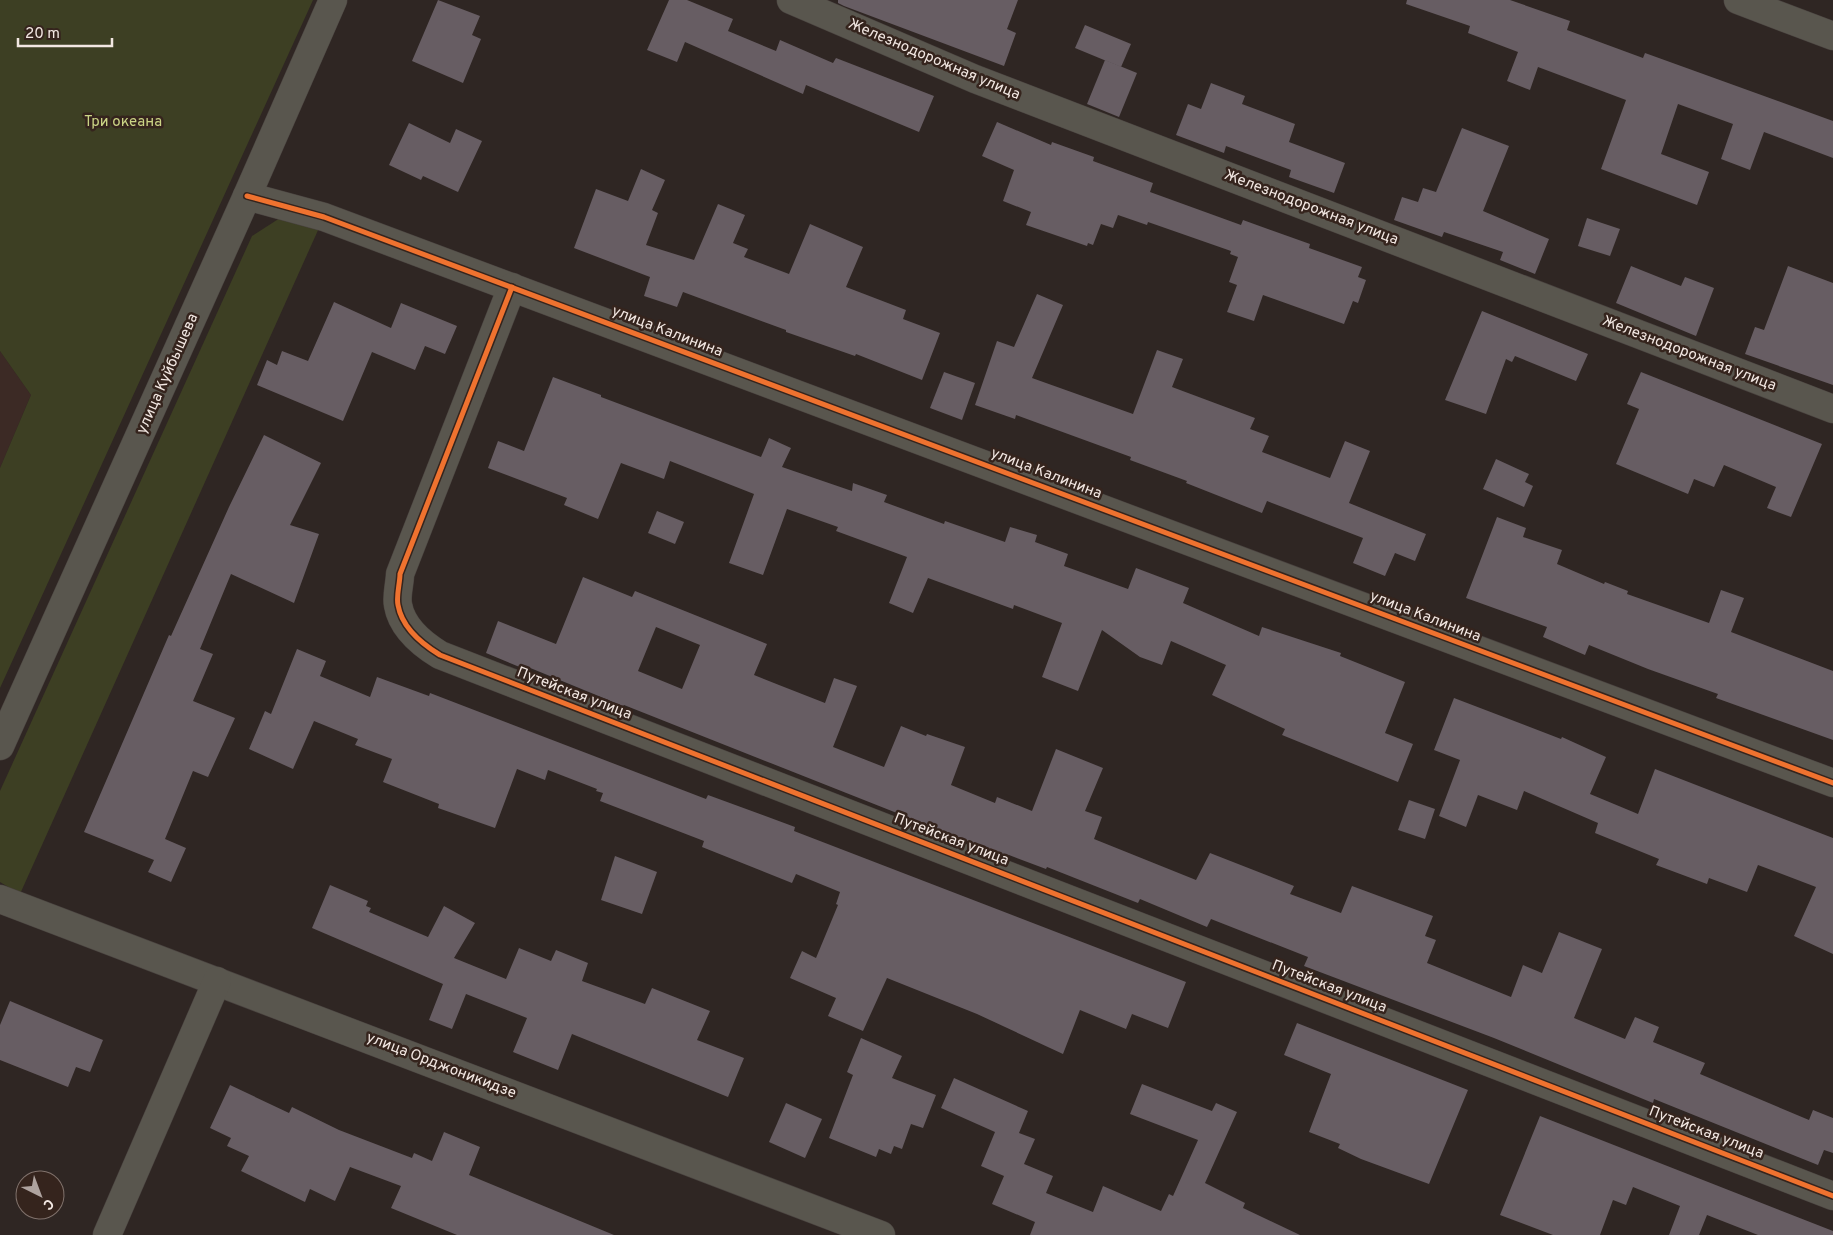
<svg xmlns="http://www.w3.org/2000/svg" width="1833" height="1235" viewBox="0 0 1833 1235" font-family="Overpass,sans-serif">
<style>
.commercial{fill:#3c2a25}
.green{fill:#3d3f23}
.building{fill:#675d63;fill-rule:evenodd}
.lines{fill:none;stroke-linecap:round;stroke-linejoin:round}
.street-casing{stroke:#49423f;stroke-width:29}
.street{stroke:#59564e;stroke-width:28}
.cycleway-casing{stroke:#35241d;stroke-width:8}
.cycleway{stroke:#ef722f;stroke-width:5}
.labels{text-anchor:middle;dominant-baseline:central;stroke-width:5;stroke-linejoin:round;paint-order:stroke}
.street-label{font-size:15px;fill:#f2e7e2;stroke:#35241d}
.park-label{font-size:15px;fill:#cbd485;stroke:#35241d}
</style>
<rect width="100%" height="100%" fill="#2f2623"/>
<polygon class="commercial" points="0,351 31,395 0,468"/>
<g class="green">
<polygon points="0,0 313,0 0,688 0,468 31,395 0,351"/>
<polygon points="280,218 319,228 20,894 0,882 0,791 252,236"/>
</g>
<g class="building">
<polygon points="438,0 480,16 472,35 481,39 463,83 412,61"/>
<polygon points="669,0 687,0 733,19 728,31 776,51 780,40 833,63 836,58 934,96 919,132 806,85 803,94 685,42 677,62 647,50"/>
<polygon points="838,0 1018,0 1007,29 1016,33 1004,66 844,6 838,3"/>
<polygon points="1407,0 1510,0 1570,21 1567,30 1643,58 1645,53 1833,121 1833,158 1764,132 1750,170 1721,159 1733,124 1678,104 1661,154 1709,172 1697,205 1601,169 1626,100 1538,67 1530,90 1507,81 1518,52 1468,33 1470,26 1406,4"/>
<polygon points="1085,25 1131,44 1121,67 1075,48"/>
<polygon points="1105,60 1137,73 1119,117 1087,104"/>
<polygon points="1211,83 1245,96 1242,104 1295,124 1289,142 1345,163 1334,193 1289,177 1291,170 1226,146 1224,153 1176,135 1188,104 1201,109"/>
<polygon points="997,122 1051,145 1052,142 1094,157 1093,161 1153,183 1150,192 1241,225 1243,220 1310,244 1309,248 1362,267 1358,277 1366,280 1358,303 1353,301 1344,324 1263,295 1254,321 1227,312 1237,285 1229,282 1238,257 1230,254 1231,251 1148,222 1147,225 1118,215 1113,228 1101,224 1093,245 1088,243 1087,246 1026,225 1031,212 1003,201 1014,170 982,156"/>
<polygon points="409,123 450,143 456,129 482,141 458,192 423,176 421,180 389,165"/>
<polygon points="1462,128 1509,146 1483,211 1549,239 1535,274 1500,260 1503,252 1444,232 1442,237 1394,220 1402,197 1418,202 1423,188 1436,192"/>
<polygon points="641,169 665,180 652,210 658,213 646,245 694,260 718,204 745,215 733,243 748,249 744,257 789,274 810,224 863,247 846,287 906,310 903,319 940,333 922,380 856,354 855,356 786,332 786,330 683,292 677,307 644,296 650,277 574,248 596,189 628,201"/>
<polygon points="1587,218 1620,229 1610,256 1578,246"/>
<polygon points="1631,266 1681,286 1685,277 1714,288 1696,336 1616,303"/>
<polygon points="1788,266 1833,283 1833,385 1745,354 1755,327 1764,330"/>
<polygon points="1037,294 1063,305 1032,378 1133,414 1157,350 1183,359 1172,387 1255,418 1250,429 1269,436 1262,452 1330,478 1345,441 1370,451 1349,503 1426,534 1415,561 1395,553 1385,576 1353,563 1363,538 1267,501 1262,513 1186,483 1187,481 1130,460 1131,457 1016,415 1015,419 975,405 997,341 1014,347"/>
<polygon points="334,302 391,328 401,303 457,326 445,354 425,346 415,370 372,352 343,421 257,385 267,360 277,365 282,351 308,361"/>
<polygon points="1482,311 1588,354 1576,381 1515,356 1512,362 1506,359 1486,414 1445,400"/>
<polygon points="944,372 975,383 962,420 930,408"/>
<polygon points="1641,372 1822,444 1791,517 1767,508 1776,487 1724,465 1714,487 1694,479 1688,494 1616,464 1639,409 1627,404"/>
<polygon points="553,377 601,395 601,397 761,457 769,438 791,448 782,467 852,491 853,483 887,495 884,502 944,524 945,521 1005,542 1010,527 1037,535 1035,542 1068,554 1064,566 1128,589 1136,568 1189,588 1183,603 1259,636 1262,627 1341,653 1340,656 1405,682 1385,733 1413,744 1398,782 1282,735 1285,729 1212,695 1226,665 1171,641 1162,665 1140,657 1102,630 1078,691 1042,677 1062,623 1014,605 1013,609 928,578 913,613 889,603 907,557 836,531 838,527 787,509 763,575 729,563 754,494 670,461 664,479 621,463 598,519 564,505 567,498 488,468 498,441 524,451"/>
<polygon points="264,435 321,463 290,525 319,534 294,603 231,574 200,649 213,654 193,701 235,718 208,777 193,771 165,839 186,848 171,882 148,872 154,860 84,832 169,635 171,636 229,507"/>
<polygon points="1496,459 1529,474 1525,482 1533,486 1524,507 1483,489"/>
<polygon points="657,511 684,522 675,544 648,533"/>
<polygon points="1497,517 1526,528 1523,537 1562,550 1557,564 1604,584 1605,582 1628,591 1627,594 1709,623 1721,590 1744,598 1731,632 1833,671 1833,740 1716,698 1718,694 1648,669 1589,645 1585,655 1543,637 1547,627 1466,598"/>
<path d="M583,577L632,597L635,591L767,644L754,675L779,685L825,703L834,678L857,686L833,747L884,767L901,726L926,736L927,734L965,747L951,785L995,803L997,797L1032,811L1056,749L1103,768L1085,811L1102,817L1094,839L1196,880L1210,853L1294,886L1290,894L1341,913L1352,886L1433,916L1425,936L1436,940L1427,963L1511,997L1523,965L1542,973L1559,932L1602,949L1574,1018L1625,1039L1635,1017L1659,1027L1653,1042L1705,1063L1700,1074L1809,1120L1813,1110L1833,1118V1153L1824,1150L1818,1165L1654,1099L1653,1103L1494,1038L1304,966L1308,957L1211,919L1207,927L1140,899L1138,903L1047,867L1046,869L1009,855L1008,857L624,705L623,706L523,665L522,668L486,653L498,621L556,644ZM656,627L700,645L682,689L638,671Z"/>
<polygon points="297,649 326,661 320,676 370,697 377,677 429,696 430,693 706,799 708,795 795,827 794,831 1186,982 1168,1028 1132,1014 1126,1029 1080,1010 1063,1054 977,1014 887,978 863,1031 828,1016 836,998 790,978 802,951 816,958 838,905 836,904 840,892 796,874 792,883 702,847 704,841 600,801 603,793 596,791 597,789 548,770 545,780 517,769 495,828 438,808 439,804 383,782 392,759 355,745 358,739 314,721 293,769 249,749 265,711 271,714"/>
<polygon points="1454,698 1561,739 1562,737 1606,757 1590,794 1638,814 1655,769 1833,838 1833,954 1794,936 1816,887 1758,865 1747,892 1709,878 1707,884 1656,865 1659,859 1595,833 1598,823 1524,791 1517,810 1478,795 1466,827 1439,816 1460,760 1434,750"/>
<polygon points="1409,800 1435,809 1425,839 1398,830"/>
<polygon points="615,856 657,872 642,914 601,900"/>
<polygon points="330,885 368,901 366,906 371,908 369,912 428,937 444,906 475,923 454,958 506,979 519,948 551,961 556,950 588,963 582,981 645,1004 652,988 710,1011 697,1040 744,1058 728,1097 572,1034 558,1070 513,1052 527,1018 466,994 452,1029 429,1020 443,984 312,928"/>
<polygon points="10,1001 103,1040 90,1072 76,1067 68,1087 0,1060 0,1025"/>
<polygon points="1297,1023 1468,1090 1429,1184 1361,1159 1338,1148 1340,1144 1309,1132 1331,1074 1284,1055"/>
<polygon points="861,1038 902,1056 892,1078 936,1095 923,1128 911,1124 902,1149 894,1146 891,1154 879,1149 876,1157 829,1138 853,1075 847,1072"/>
<polygon points="954,1078 1028,1111 1019,1133 1035,1139 1024,1164 1053,1176 1046,1193 1093,1212 1103,1186 1161,1211 1169,1194 1173,1196 1198,1140 1130,1114 1142,1084 1212,1111 1216,1103 1237,1112 1205,1183 1245,1203 1243,1208 1300,1235 1030,1235 1035,1222 992,1204 1004,1176 981,1166 995,1132 941,1108"/>
<polygon points="230,1085 289,1113 292,1107 339,1130 412,1158 414,1153 432,1161 444,1132 480,1147 469,1175 614,1235 457,1235 391,1208 401,1186 350,1167 335,1201 310,1189 305,1202 241,1171 249,1156 227,1146 231,1138 210,1128"/>
<polygon points="786,1103 822,1119 805,1158 769,1142"/>
<polygon points="1540,1116 1833,1231 1833,1235 1758,1235 1707,1215 1699,1235 1669,1235 1680,1206 1633,1187 1626,1205 1613,1200 1600,1235 1553,1235 1500,1215"/>
</g>
<g class="lines">
<g class="street-casing">
<g id="street">
<polyline points="791,0 975,79 1833,409"/>
<polyline points="1738,0 1833,36"/>
<polyline points="247,196 324,217 1833,783"/>
<path d="M512,287L400,574C400,583 396,596 398,605C402,628 422,644 440,655L1833,1196"/>
<polyline points="0,746 247,196 333,0"/>
<polyline points="0,899 881,1235"/>
<polyline points="107,1235 217,981"/>
</g>
</g>
<use href="#street" class="street"/>
<g class="cycleway-casing">
<g id="cycleway">
<polyline points="247,196 324,217 1833,783"/>
<path d="M512,287L400,574C400,583 396,596 398,605C402,628 422,644 440,655L1833,1196"/>
</g>
</g>
<use href="#cycleway" class="cycleway"/>
</g>
<g class="labels">
<g class="street-label">
<text transform="translate(934 60) rotate(23)">Железнодорожная улица</text>
<text transform="translate(1311 208) rotate(21)">Железнодорожная улица</text>
<text transform="translate(667 332) rotate(21)">улица Калинина</text>
<text transform="translate(1689 354) rotate(21)">Железнодорожная улица</text>
<text transform="translate(168 374) rotate(-66)">улица Куйбышева</text>
<text transform="translate(1046 474) rotate(21)">улица Калинина</text>
<text transform="translate(1425 617) rotate(21)">улица Калинина</text>
<text transform="translate(574 694) rotate(21)">Путейская улица</text>
<text transform="translate(951 840) rotate(21)">Путейская улица</text>
<text transform="translate(1329 987) rotate(21)">Путейская улица</text>
<text transform="translate(441 1066) rotate(21)">улица Орджоникидзе</text>
<text transform="translate(1706 1133) rotate(21)">Путейская улица</text>
</g>
<g class="park-label">
<text x="123" y="122">Три океана</text>
</g>
</g>
<g transform="translate(40 1195) rotate(138)"><circle r="24" fill="#35241d" stroke="#81726c"/>
<path d="M0-4L9 19L0 12L-9 19Z" fill="#aea39f"/>
<text y="-8" font-size="14" font-weight="bold" text-anchor="middle" fill="#f2e7e2">С</text>
</g>
<path d="M18 38v8h94v-8" fill="none" stroke="#f2e7e2" stroke-width="2.5"/>
<text x="25" y="38" font-size="15" fill="#f2e7e2" stroke="#35241d" stroke-width="4" paint-order="stroke">20 m</text>
</svg>
